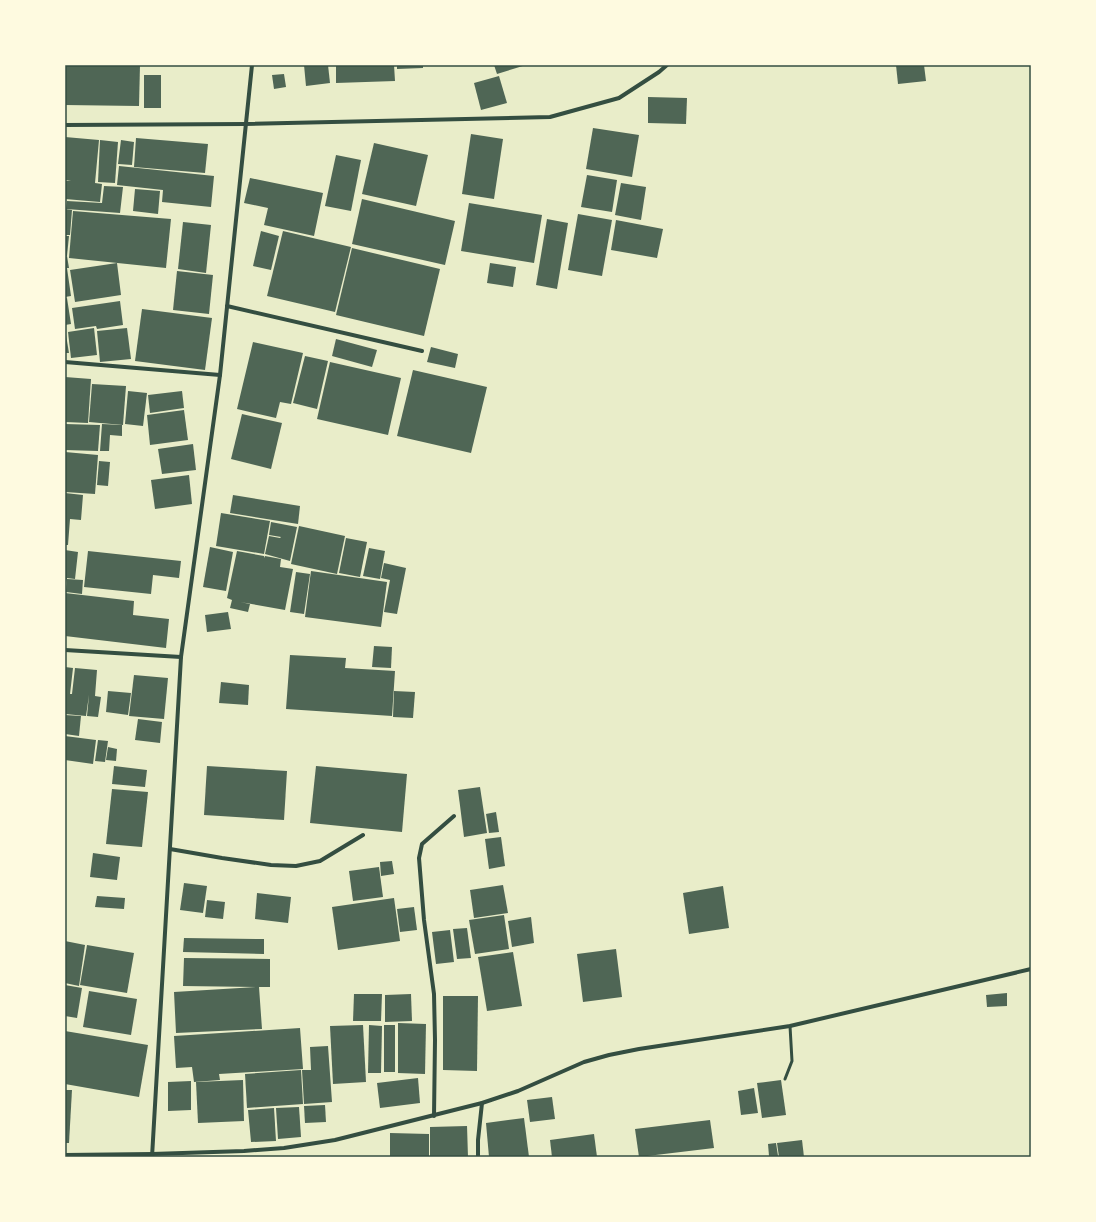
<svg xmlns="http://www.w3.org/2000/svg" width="1096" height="1222" viewBox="0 0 1096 1222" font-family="Merriweather,serif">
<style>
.building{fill:#4f6655}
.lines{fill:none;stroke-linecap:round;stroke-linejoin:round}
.service{stroke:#344e41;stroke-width:3}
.minor{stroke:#344e41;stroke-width:4}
.neatline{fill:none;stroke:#344e41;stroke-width:1.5}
</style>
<rect width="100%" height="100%" fill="#e9edc9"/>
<g class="building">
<polygon points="65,65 140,65 139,106 65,105"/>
<polygon points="304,65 328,65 330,83 306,86"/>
<polygon points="336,65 394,65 395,81 336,83"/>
<polygon points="397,65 423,65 423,68 397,69"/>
<polygon points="494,65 526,65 497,74"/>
<polygon points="896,65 924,65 926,81 898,84"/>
<polygon points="284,74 286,87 274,89 272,75"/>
<rect x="144" y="75" width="17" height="33"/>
<polygon points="499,76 507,103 481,110 474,83"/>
<polygon points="648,97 687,98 686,124 648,123"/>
<polygon points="593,128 639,135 632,177 586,169"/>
<polygon points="471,134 503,139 494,199 462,194"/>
<polygon points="65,137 99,140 95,183 102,184 100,202 65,199 65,181 71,181 65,180"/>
<polygon points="136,138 208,144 205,173 134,167"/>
<polygon points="100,140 118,142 115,183 98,182"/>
<polygon points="121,140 134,142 132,165 118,164"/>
<polygon points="374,143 428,155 416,206 362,194"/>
<polygon points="336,155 361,160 351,211 325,206"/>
<polygon points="119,166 214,176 211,207 162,202 163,190 117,185"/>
<polygon points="587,175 617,180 612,212 581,207"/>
<polygon points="250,178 323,193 314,236 264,225 268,208 244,203"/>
<polygon points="621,183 646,187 641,220 615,215"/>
<polygon points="104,186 123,187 120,213 66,209 67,201 102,203"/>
<polygon points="135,189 160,191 158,214 133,211"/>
<polygon points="362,199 455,221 445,265 352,244"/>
<polygon points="469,203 542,215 534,263 461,251"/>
<polygon points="65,209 72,210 70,235 65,235"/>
<polygon points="73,211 171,219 166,268 69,258"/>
<polygon points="578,214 612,220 602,276 568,270"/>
<polygon points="547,219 568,223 557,289 536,285"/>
<polygon points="616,220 663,229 657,258 611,250"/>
<polygon points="183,222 211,225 206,273 178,269"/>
<polygon points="261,231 279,236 271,270 253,266"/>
<polygon points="283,231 351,247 335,312 267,296"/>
<polygon points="65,236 69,236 67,256 65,256"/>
<polygon points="352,248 440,269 424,336 336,315"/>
<polygon points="67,256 69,268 67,268 71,296 65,297 65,257"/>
<polygon points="117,263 121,295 75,302 70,270"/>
<polygon points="490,263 516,267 513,287 487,283"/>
<polygon points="177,271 213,275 209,314 173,310"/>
<polygon points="67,298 71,324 65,325 65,299"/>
<polygon points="120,301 123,325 97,329 96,326 75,329 72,308"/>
<polygon points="142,309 212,318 205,370 135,361"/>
<polygon points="94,328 97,355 71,358 68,332"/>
<polygon points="127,328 131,359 100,362 97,331"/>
<polygon points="65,329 69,353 65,353"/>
<polygon points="336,339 377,350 372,367 332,356"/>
<polygon points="253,342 303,353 291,404 280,402 276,418 237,409"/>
<polygon points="431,347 458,354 455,368 427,362"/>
<polygon points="305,356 328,361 317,409 293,403"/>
<polygon points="330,362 401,378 388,435 317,419"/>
<polygon points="413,370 487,387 471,453 397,436"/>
<polygon points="65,377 91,379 88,423 65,422"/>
<polygon points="92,384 126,386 123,425 89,422"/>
<polygon points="128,391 147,393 143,426 125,424"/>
<polygon points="182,391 184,408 150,413 148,395"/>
<polygon points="184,410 188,440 150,445 147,415"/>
<polygon points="242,414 282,423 271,469 231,459"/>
<polygon points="65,424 100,425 98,451 65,450"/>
<polygon points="102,424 122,425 122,436 110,435 109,451 100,451"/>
<polygon points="193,444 196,470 162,474 158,449"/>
<polygon points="65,452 98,455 95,494 65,492"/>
<polygon points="99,461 110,462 108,486 97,485"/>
<polygon points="189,475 192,504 155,509 151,480"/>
<polygon points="65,493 83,495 81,520 70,519 68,545 65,545"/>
<polygon points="233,495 300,506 298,524 230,513"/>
<polygon points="221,513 270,521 264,554 216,546"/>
<polygon points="271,522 297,527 290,561 265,554 269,536 280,538 281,537 269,535"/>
<polygon points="299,526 345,536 337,574 291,564"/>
<polygon points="346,538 367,542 360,577 339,573"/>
<polygon points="210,547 233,552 226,591 203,587"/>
<polygon points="369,548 385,551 380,579 363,576"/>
<polygon points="65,550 78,552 75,579 67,578 66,583 65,583"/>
<polygon points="88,551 181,561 179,578 153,575 151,594 84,587"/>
<polygon points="237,551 264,556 264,558 265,556 281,559 280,567 293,569 285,610 240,602 250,604 248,612 230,608 232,600 227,598"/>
<polygon points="384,563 406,568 397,614 384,612 390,580 381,578"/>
<polygon points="311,571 387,582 381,627 305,617"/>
<polygon points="296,572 310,574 304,614 290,612"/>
<polygon points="67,579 83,580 82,594 66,592"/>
<polygon points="65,593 134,601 133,615 169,619 166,648 65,636"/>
<polygon points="228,612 231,629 207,632 205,615"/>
<polygon points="374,646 392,647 391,668 372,667"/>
<polygon points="290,655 346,658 345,668 395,671 392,716 286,709"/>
<polygon points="65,667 73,668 70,694 72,694 75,668 97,670 95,696 101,697 98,717 87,716 89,695 86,716 65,714"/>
<polygon points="134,675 168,678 164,719 129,716"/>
<polygon points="221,682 249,685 248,705 219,703"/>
<polygon points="108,691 131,693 128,715 106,712"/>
<polygon points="394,691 415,692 413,718 393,717"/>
<polygon points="65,715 81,716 79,736 65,734"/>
<polygon points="138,719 162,722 160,743 135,740"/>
<polygon points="65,736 96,740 93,764 65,760"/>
<polygon points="98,740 108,741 105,762 95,761"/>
<polygon points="108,747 117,749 116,761 106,760"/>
<polygon points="114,766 147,770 145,787 112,784"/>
<polygon points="207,766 287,771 284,820 204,815"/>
<polygon points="316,766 407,774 402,832 310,823"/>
<polygon points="480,787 487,833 464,837 458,790"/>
<polygon points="112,789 148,792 142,847 106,844"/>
<polygon points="496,812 499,832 489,833 486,814"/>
<polygon points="501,837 505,866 489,869 485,839"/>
<polygon points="93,853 120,857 117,880 90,877"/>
<polygon points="392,861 394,874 381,876 380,862"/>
<polygon points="379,867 383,897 353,901 349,871"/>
<polygon points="184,883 207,886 203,913 180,910"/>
<polygon points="503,885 508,913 474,918 470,890"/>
<polygon points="723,886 729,928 689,934 683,893"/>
<polygon points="257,893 291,897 288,923 255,919"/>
<polygon points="97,896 125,898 124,909 95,907"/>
<polygon points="394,898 400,941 338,950 332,907"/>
<polygon points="207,900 225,902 223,919 205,917"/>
<polygon points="414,907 417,930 400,932 397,909"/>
<polygon points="504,915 509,949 475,954 469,920"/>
<polygon points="531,917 534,943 512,947 508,921"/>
<polygon points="467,928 471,958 457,959 453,929"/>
<polygon points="450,930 454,962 436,964 432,932"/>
<polygon points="184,938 264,939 264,954 183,952"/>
<polygon points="65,941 85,945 79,986 65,983"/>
<polygon points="87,945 134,953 127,993 80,985"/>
<polygon points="616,949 622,997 583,1002 577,954"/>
<polygon points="513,952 522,1006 487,1011 478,957"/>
<polygon points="184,958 270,959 270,987 259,987 262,1029 176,1033 174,992 256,987 183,986"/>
<polygon points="65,985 82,988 77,1018 65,1016"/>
<polygon points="89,991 137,999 131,1035 83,1027"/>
<polygon points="1007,993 1007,1006 987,1007 986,995"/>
<polygon points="354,994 382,994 381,1021 353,1021"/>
<polygon points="411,994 412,1021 385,1022 385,995"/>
<polygon points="443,996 478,996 477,1071 443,1070"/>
<polygon points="398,1023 426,1024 425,1074 398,1073"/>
<polygon points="363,1025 366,1082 333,1084 330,1026"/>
<polygon points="369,1025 382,1026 381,1073 368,1073"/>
<rect x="384" y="1025" width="11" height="47"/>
<polygon points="300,1028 303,1069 219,1074 220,1080 194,1082 192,1067 176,1068 174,1036"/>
<polygon points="65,1031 148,1045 139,1097 65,1084"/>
<polygon points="328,1046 332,1102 304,1104 302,1070 311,1070 310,1047"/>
<polygon points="301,1070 303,1104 247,1108 245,1074"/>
<polygon points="418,1078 420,1103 380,1108 377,1083"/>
<polygon points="243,1080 244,1121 198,1123 196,1082"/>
<polygon points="781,1080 786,1115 762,1118 757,1083"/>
<polygon points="191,1081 191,1110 168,1111 168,1082"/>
<polygon points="754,1088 758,1113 741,1115 738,1091"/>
<polygon points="65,1090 72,1090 69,1143 65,1143"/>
<polygon points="552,1097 555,1119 530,1122 527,1100"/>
<polygon points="325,1105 326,1122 305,1123 304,1106"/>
<polygon points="299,1107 301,1137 278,1139 276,1108"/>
<polygon points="274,1108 276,1141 251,1142 248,1110"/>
<polygon points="524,1118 529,1157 489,1157 486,1123"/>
<polygon points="710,1120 714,1148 639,1157 635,1129"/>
<polygon points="467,1126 468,1157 430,1157 430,1127"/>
<polygon points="390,1133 429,1134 429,1157 390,1157"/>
<polygon points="594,1134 597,1157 552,1157 550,1140"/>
<polygon points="802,1140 804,1157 779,1157 777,1143"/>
<polygon points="776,1143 778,1156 769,1156 768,1144"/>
</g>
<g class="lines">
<polyline class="service" points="785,1079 792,1061 790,1026"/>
<g class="minor">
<polyline points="65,125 245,124 550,117 619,98 659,72 667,65"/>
<polyline points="227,306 422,351"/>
<polyline points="65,362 220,375"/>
<polyline points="65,650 181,657"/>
<polyline points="170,849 222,858 271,865 296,866 320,861 363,835"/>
<polyline points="434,1116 435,1040 434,994 424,920 419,858 422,844 454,816"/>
<polyline points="65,1155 152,1154 244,1151 284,1148 335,1140 482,1103 518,1091 584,1062 609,1055 639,1049 790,1026 1031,969"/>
<polyline points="152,1157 181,657 220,375 252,65"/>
<polyline points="478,1157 478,1140 482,1103"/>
</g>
</g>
<rect width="1096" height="1222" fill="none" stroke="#fefae0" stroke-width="132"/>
<rect x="66" y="66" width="964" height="1090" class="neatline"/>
</svg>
